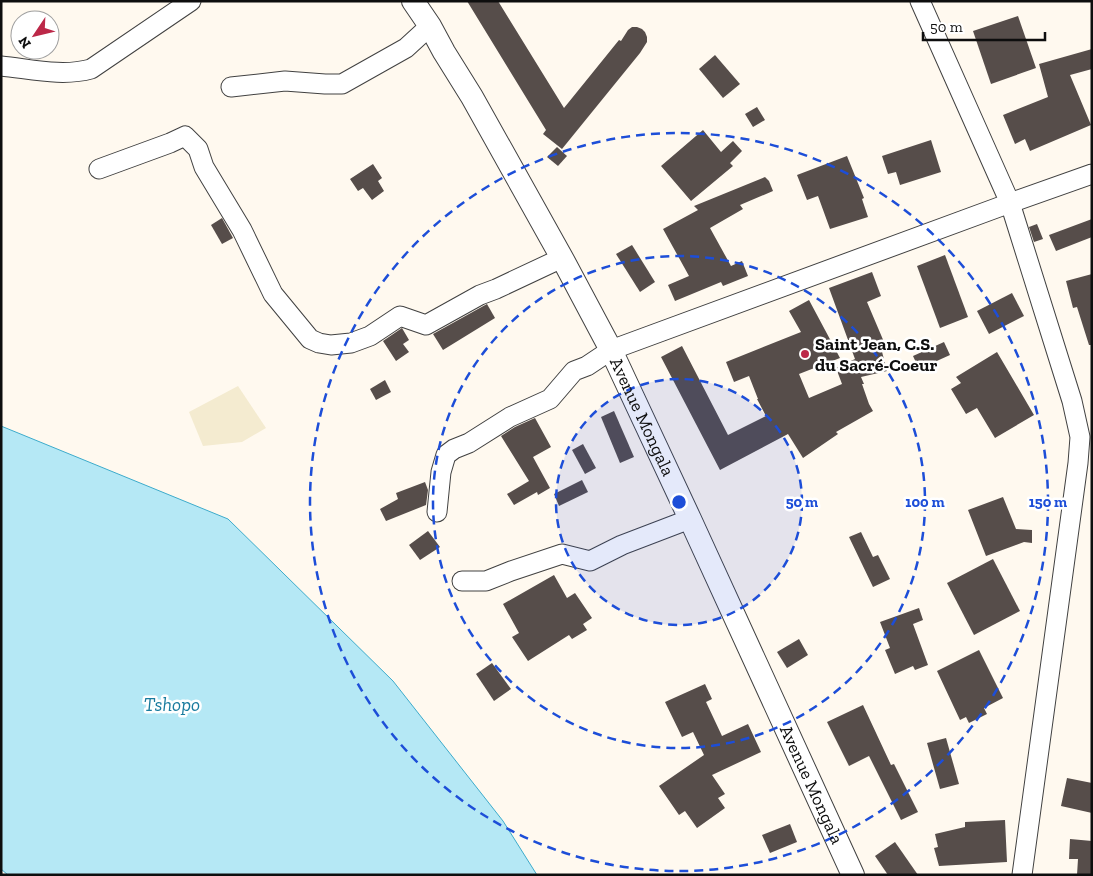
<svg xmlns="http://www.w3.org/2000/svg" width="1093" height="876" viewBox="0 0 1093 876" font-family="'Zilla Slab',serif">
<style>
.farmland{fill:#f4ebd0}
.water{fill:#b5e8f5;stroke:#3dabcb}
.building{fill:#564d4a}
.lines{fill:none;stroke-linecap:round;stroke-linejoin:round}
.minor-casing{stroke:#414141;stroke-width:21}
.tertiary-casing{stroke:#414141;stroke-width:24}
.minor{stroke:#fff;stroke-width:19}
.tertiary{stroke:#fff;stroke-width:22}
.ring{fill:none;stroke:#1d4ed8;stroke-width:2.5;stroke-dasharray:9 6}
.poi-dot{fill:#bc2848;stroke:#fff;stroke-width:2}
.labels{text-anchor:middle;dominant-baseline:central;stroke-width:5;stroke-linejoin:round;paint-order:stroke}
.poi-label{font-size:18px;font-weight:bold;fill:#0e0e0e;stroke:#fff;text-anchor:start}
.street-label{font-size:18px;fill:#0e0e0e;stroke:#fff}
.water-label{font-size:19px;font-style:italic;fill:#197b9e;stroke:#fff}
.centre{fill:#1d4ed8;stroke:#fff;stroke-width:2.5}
.ring-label{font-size:15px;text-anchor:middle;font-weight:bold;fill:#1d4ed8;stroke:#fff;stroke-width:5;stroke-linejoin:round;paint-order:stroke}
</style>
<rect width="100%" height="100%" fill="#fff9ef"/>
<polygon class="farmland" points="238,386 266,428 242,442 203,446 189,412"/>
<polygon class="water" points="1,426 228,519 393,681 503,821 537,875 8,875 1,869"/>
<g class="building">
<polygon points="467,1 498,1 564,108 619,40 621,41 628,30 632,27 637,27 642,29 645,32 647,37 647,42 640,53 562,149 543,134 546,130"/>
<polygon points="1018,16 1036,68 991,84 973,31"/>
<polygon points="1092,49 1092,69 1070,75 1091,125 1030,151 1025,139 1015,144 1003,115 1048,97 1039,64"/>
<polygon points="715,55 740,84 723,98 699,69"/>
<polygon points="757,107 765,120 753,127 745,114"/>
<polygon points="703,130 721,152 733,141 742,151 730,163 733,166 691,201 661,166"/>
<polygon points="931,140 941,172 900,185 896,172 888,174 882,156"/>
<polygon points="557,147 567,156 558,166 547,157"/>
<polygon points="847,156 864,198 862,199 868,217 830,229 818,196 807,200 797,175"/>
<polygon points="373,164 382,178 378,181 384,191 372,200 363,188 358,191 350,179"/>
<polygon points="765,177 769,181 773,191 740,205 743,209 710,228 731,266 742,261 748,276 723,286 721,282 675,301 668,285 689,276 663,229 698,210 694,206"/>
<polygon points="222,218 233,238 222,244 211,225"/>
<polygon points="1092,219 1092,237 1056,251 1049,235"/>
<polygon points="1037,224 1043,239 1034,242 1029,227"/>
<polygon points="632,245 655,282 640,292 616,254"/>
<polygon points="945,255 968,317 940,328 917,266"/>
<polygon points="872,272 881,296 867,302 884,342 880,344 887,371 861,377 864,384 862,384 869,404 873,411 836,432 838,434 803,458 788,434 720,470 661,357 682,346 728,435 766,416 757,399 758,399 749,376 734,382 726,362 801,332 789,311 809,300 840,358 799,374 809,398 842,384 836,368 855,359 829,288"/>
<polygon points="1092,274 1092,345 1089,345 1077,307 1073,308 1066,281"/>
<polygon points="1012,293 1024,316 989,334 977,311"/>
<polygon points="487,304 495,318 443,350 433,334"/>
<polygon points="402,328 409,340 403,344 409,352 396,361 383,341"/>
<polygon points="944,342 950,355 919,369 913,356"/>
<polygon points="997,352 1034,415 995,438 977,408 966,414 951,389 961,383 956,377"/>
<polygon points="385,380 391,392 376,400 370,389"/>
<polygon points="614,411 634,457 620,463 601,417"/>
<polygon points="535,418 551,447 533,457 550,488 538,495 537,492 514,505 507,494 529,481 501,436 515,427"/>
<polygon points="583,444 596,468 585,474 572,450"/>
<polygon points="582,480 588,492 559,506 554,494"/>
<polygon points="425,482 428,490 426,505 386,521 380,509 398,499 396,493"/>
<polygon points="1003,497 1016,529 1032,530 1032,543 1024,542 986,556 968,510"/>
<polygon points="428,531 440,547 420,560 409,545"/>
<polygon points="861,532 873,557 878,555 890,579 873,587 849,537"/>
<polygon points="993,559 1020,611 974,635 947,583"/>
<polygon points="554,575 567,598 575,593 592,618 583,624 587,630 572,639 569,635 528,661 512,637 519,633 503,604"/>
<polygon points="919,608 923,620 913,624 928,665 915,670 913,666 895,674 885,650 890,648 880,622"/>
<polygon points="799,639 808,655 787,668 777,652"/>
<polygon points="979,650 1003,698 984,708 987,714 969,723 966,717 960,720 937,671"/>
<polygon points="492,663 511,689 494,701 476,674"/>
<polygon points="705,684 712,699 706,702 722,736 748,724 761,752 712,775 725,794 718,798 725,808 697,828 685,811 679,815 659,786 704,755 693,732 682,737 665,702"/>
<polygon points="863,705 891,765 894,764 918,812 901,820 869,756 849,766 827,722"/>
<polygon points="946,738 959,784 940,789 927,743"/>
<polygon points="1067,778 1092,783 1092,813 1061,806"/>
<polygon points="1005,820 1007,862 939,866 934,848 938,847 935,834 965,827 965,822"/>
<polygon points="790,824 797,842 770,853 762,835"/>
<polygon points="1070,839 1092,841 1092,875 1077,875 1078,859 1069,859"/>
<polygon points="895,842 918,875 888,875 875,856"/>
</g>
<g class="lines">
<g class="minor-casing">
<g id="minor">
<polyline points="920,1 1010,203 1072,401 1080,437 1078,463 1022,875"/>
<path d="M1,66C31,69 62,77 91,69L191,1"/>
<polyline points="231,87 285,81 325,84 342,84 406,48 430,26"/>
<polyline points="99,169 170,143 185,136 198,149 204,167 242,230 273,294 310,339 319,343 331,345 351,343 370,336 400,316 426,325 480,295 496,289 562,258"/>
<polyline points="437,512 441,472 446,455 454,449 469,443 510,417 550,399 574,371 587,366 611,350 1010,203 1092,174"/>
<polyline points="462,581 486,581 511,571 562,554 590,561 622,545 690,519"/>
</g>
</g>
<g class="tertiary-casing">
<g id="tertiary">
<path id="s1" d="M413,1L430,26L444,52L472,97L562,258L611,350L690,519L853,875"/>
</g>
</g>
<use href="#minor" class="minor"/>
<use href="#tertiary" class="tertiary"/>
</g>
<circle cx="679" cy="502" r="123" fill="#1d4ed8" fill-opacity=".12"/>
<g class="ring">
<circle cx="679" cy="502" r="123"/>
<circle cx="679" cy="502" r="246"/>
<circle cx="679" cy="502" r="369"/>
</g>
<circle class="poi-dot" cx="805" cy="354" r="5"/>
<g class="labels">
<g class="poi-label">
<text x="815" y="344">Saint Jean, C.S.<tspan x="815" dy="21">du Sacré-Coeur</tspan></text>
</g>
<g class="street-label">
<text stroke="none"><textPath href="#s1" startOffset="475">Avenue Mongala</textPath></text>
<text stroke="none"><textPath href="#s1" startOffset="880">Avenue Mongala</textPath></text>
</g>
<g class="water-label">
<text x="172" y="704">Tshopo</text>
</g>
</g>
<circle cx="679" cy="502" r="8" class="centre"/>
<g class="ring-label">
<text x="802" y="507">50 m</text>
<text x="925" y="507">100 m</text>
<text x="1048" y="507">150 m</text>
</g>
<rect width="1093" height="876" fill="none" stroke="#0e0e0e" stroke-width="5"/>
<g transform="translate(35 35) rotate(235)"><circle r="24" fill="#ffffff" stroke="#9f9f9f"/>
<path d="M0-4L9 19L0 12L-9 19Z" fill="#bc2848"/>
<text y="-8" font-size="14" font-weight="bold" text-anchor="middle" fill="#0e0e0e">N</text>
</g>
<path d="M923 32v8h122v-8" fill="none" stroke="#0e0e0e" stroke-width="2.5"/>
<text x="930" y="32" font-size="15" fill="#0e0e0e" stroke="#ffffff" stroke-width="4" paint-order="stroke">50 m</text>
</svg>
